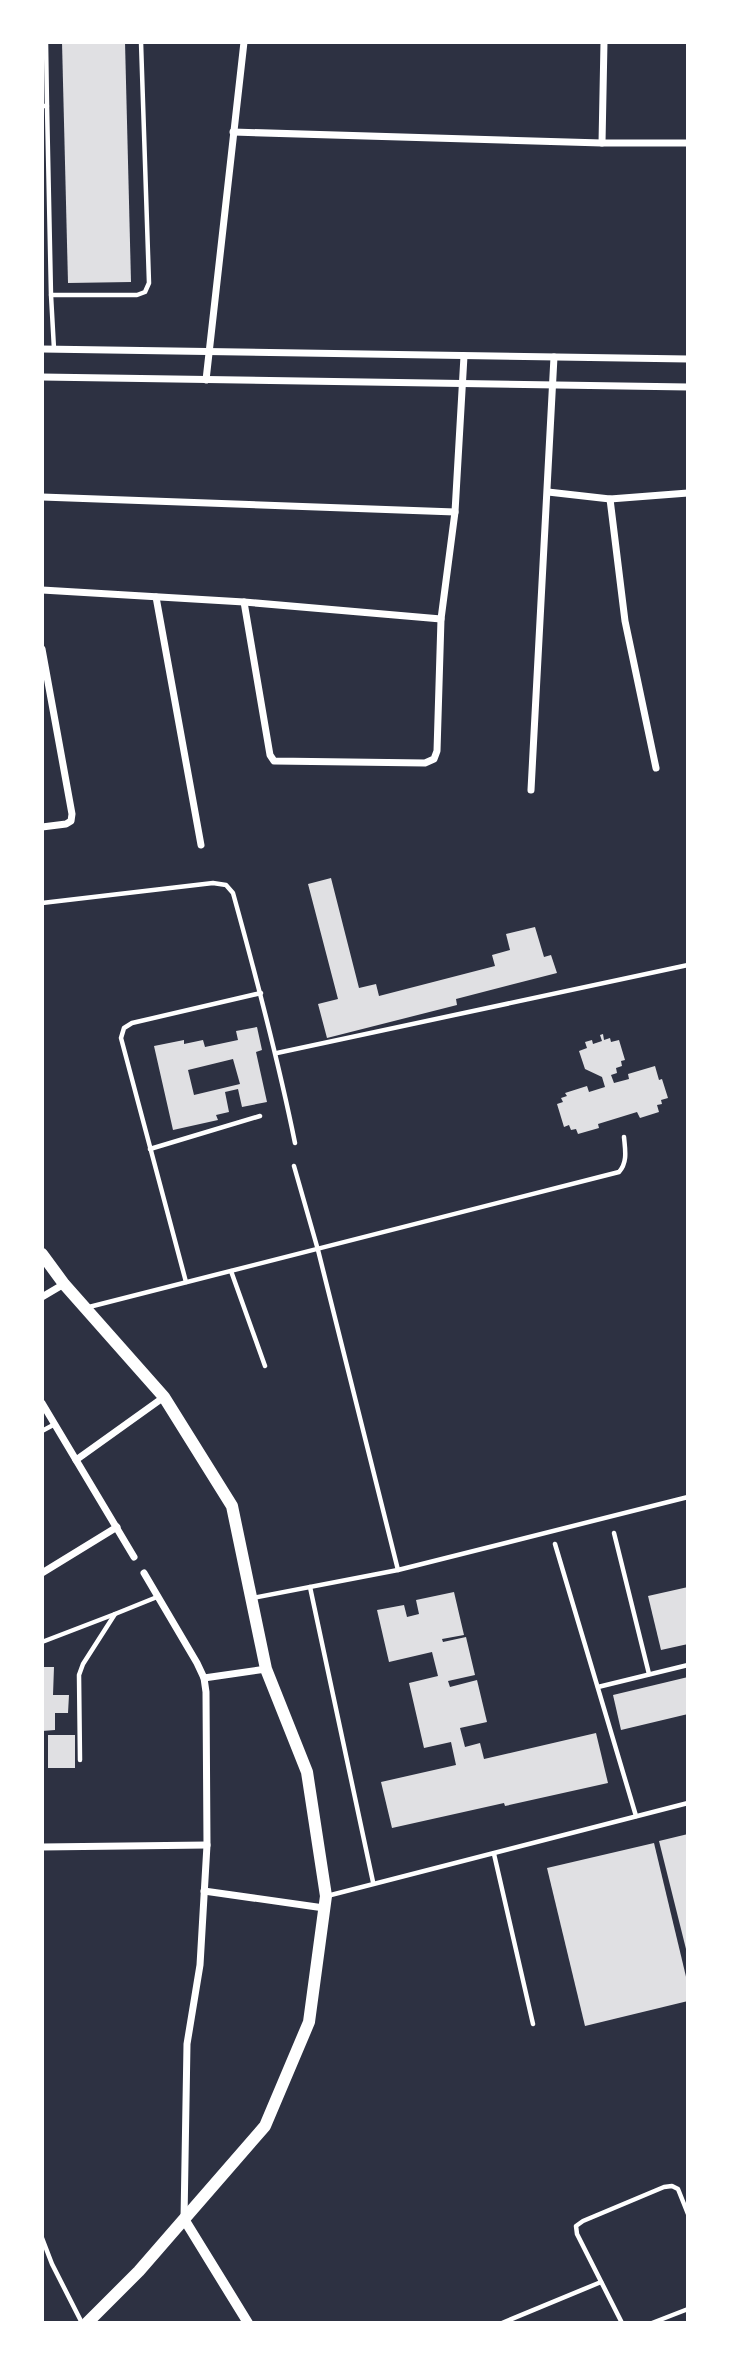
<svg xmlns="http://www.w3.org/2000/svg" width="730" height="2365" viewBox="0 0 730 2365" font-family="'DM Sans',sans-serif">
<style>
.building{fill:#e0e0e3;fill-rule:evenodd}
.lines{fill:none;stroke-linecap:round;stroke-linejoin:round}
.service{stroke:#fff;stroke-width:4.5}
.minor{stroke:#fff;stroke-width:7}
.tertiary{stroke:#fff;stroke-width:10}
.secondary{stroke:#fff;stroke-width:12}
</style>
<rect width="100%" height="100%" fill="#2d3142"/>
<g class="building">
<polygon points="62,42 125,42 131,282 68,283"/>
<polygon points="331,878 359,988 376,984 379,996 495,966 492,955 510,950 506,934 535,927 544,957 551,955 557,973 456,999 457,1005 327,1038 318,1004 338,999 308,884"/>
<path d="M257,1027L262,1050L256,1052L267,1102L242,1107L238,1089L225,1092L229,1112L216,1115L218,1120L173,1130L154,1046L184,1040V1044L203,1040L205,1047L238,1040L236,1031ZM233,1059L240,1084L194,1095L188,1070Z"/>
<polygon points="603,1034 604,1040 610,1038 611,1042 619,1040 625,1060 621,1061 622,1066 616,1068 617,1073 611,1075 614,1083 629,1079 628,1074 655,1066 659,1080 662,1079 668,1098 661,1100 662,1104 657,1105 659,1112 640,1118 637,1112 598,1124 599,1128 578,1134 576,1129 571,1130 569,1125 564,1127 557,1104 563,1102 561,1098 567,1096 565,1093 587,1086 589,1092 605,1087 602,1077 585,1069 579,1051 587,1048 585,1042 592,1040 593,1044 602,1041 600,1035"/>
<polygon points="688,1587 688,1644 661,1650 648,1596"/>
<polygon points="454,1592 464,1635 442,1639 443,1642 466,1637 475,1675 448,1681 450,1687 477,1680 487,1722 460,1728 465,1747 480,1743 484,1759 596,1733 608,1783 505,1806 504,1803 392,1828 381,1782 456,1765 451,1742 424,1748 409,1683 438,1676 432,1652 389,1662 377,1610 404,1605 407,1617 419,1614 416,1600"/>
<polygon points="44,1667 54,1667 53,1695 69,1695 68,1713 55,1713 55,1730 42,1731 42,1673"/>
<polygon points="688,1677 688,1714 621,1730 613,1695"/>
<rect x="48" y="1735" width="27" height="33"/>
<polygon points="688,1834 688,1953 687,1953 659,1841"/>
<polygon points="654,1843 688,1985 688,2001 585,2026 547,1868"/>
</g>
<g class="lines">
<g class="service">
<polyline points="46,42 47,106"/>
<polyline points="42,106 47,106 51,295 54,349"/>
<polyline points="51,295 137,295 145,292 149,283 141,42"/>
<path d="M42,903L213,883L226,885L233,893C256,976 278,1059 295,1143"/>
<polyline points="277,1053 688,965"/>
<polyline points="150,1149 260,1116"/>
<polyline points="294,1166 318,1250 398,1570"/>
<polyline points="231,1271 265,1366"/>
<polyline points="186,1282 121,1038 124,1028 132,1023 261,993"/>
<path d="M89,1307L619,1172C628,1162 625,1149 624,1137"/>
<polyline points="42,1431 55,1424"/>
<polyline points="614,1533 649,1674"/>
<polyline points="555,1544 636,1816"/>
<polyline points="310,1587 373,1882"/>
<polyline points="253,1598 398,1570 688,1497"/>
<polyline points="42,1642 115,1614"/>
<polyline points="598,1687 688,1665"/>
<polyline points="80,1760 79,1675 83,1664 115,1614 157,1597"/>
<polyline points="494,1854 533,2024"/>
<polyline points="327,1896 688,1803"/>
<polyline points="42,2238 52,2264 82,2323"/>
<polyline points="502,2323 601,2282"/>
<polyline points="622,2323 577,2234 576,2226 583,2221 664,2187 672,2186 678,2189 688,2214"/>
<polyline points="652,2323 688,2309"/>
</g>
<g class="minor">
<polyline points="233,132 602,143 688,143"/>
<polyline points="602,143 604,42"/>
<polyline points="42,349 688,359"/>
<polyline points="42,377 688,387"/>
<polyline points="206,380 244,42"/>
<polyline points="548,492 610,499 688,493"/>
<polyline points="42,497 455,512"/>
<polyline points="610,499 625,621 656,768"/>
<polyline points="42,590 244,602 441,619"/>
<polyline points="156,597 201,845"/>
<polyline points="244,602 270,755 274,761 425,763 434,759 437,751 441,619 455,512 464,356"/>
<polyline points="42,649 72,814 71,821 66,824 42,827"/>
<polyline points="531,790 554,357"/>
<polyline points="42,1297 64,1284"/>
<polyline points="42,1403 134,1557"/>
<polyline points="76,1460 164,1397"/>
<polyline points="42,1573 117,1527"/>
<polyline points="144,1573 197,1663 204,1678 206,1692 207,1845 200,1965 187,2044 184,2219"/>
<polyline points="204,1678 266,1669"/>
<polyline points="42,1847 207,1845"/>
<polyline points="204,1891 324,1908"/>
</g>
<polyline class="tertiary" points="184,2219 248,2323"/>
<polyline class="secondary" points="42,1254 64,1284 164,1397 232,1506 266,1669 307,1772 326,1896 309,2022 265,2126 139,2271 87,2323"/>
</g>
<rect width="730" height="2365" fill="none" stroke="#ffffff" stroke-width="88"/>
</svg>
